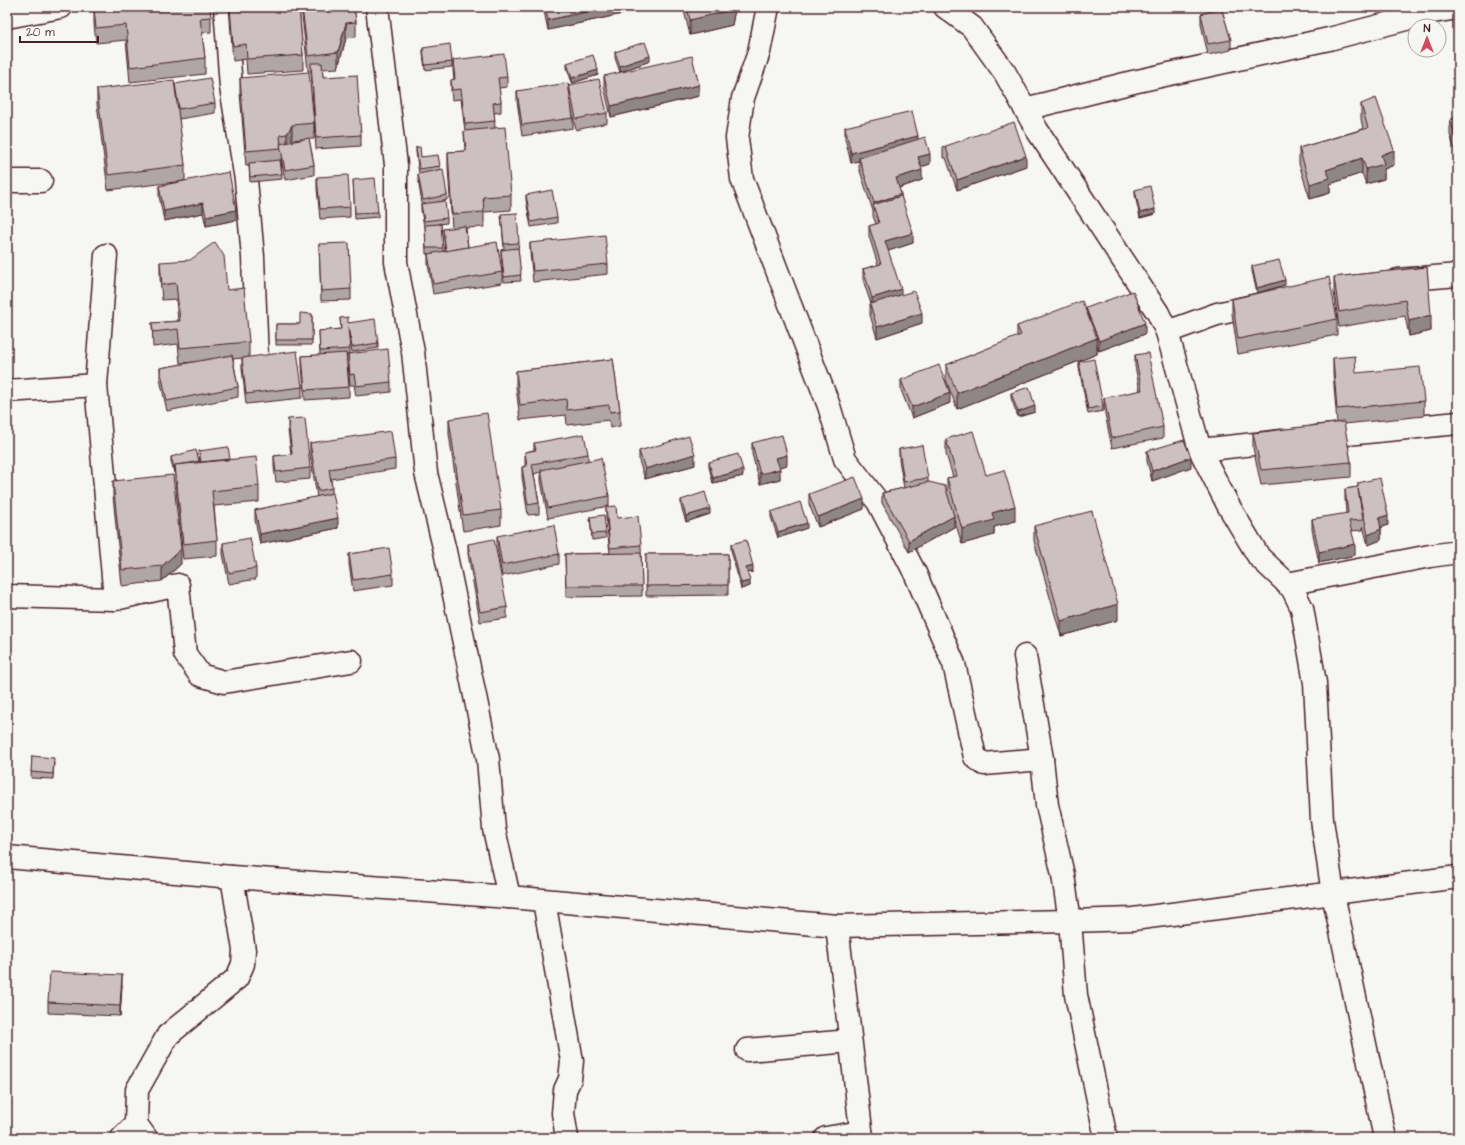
<svg xmlns="http://www.w3.org/2000/svg" width="1465" height="1145" viewBox="0 0 1465 1145" font-family="'Architects Daughter',sans-serif">
<style>
.lines{fill:none;stroke-linecap:round;stroke-linejoin:round}
.minor-casing{stroke:#4a1f2b;stroke-width:25}
.minor{stroke:#f6f6f2;stroke-width:22}
.wall{fill:#afa6a5;stroke:#4a1f2b;fill-rule:evenodd}
.shaded-wall{fill:#8f8786;stroke:#4a1f2b}
.building{fill:#ccc1c0;stroke:#4a1f2b}
</style>
<rect width="100%" height="100%" fill="#f6f6f2"/>
<filter id="ink" filterUnits="userSpaceOnUse"><feTurbulence type="fractalNoise" baseFrequency=".025" numOctaves="2"/><feDisplacementMap in="SourceGraphic" scale="8" xChannelSelector="R" yChannelSelector="G"/><feConvolveMatrix kernelMatrix="1 2 1 2 8 2 1 2 1" color-interpolation-filters="sRGB"/></filter>
<g filter="url(#ink)">
<g class="lines">
<g class="minor-casing">
<g id="minor">
<polyline points="225,7 231,87 246,180 253,257 257,361"/>
<polyline points="377,7 396,165 396,262 413,352 426,473 445,551 488,759 494,829 509,897"/>
<polyline points="768,7 759,52 743,98 737,138 742,179 829,406 845,459 878,502 915,573 954,664 975,757 984,764 1042,759"/>
<polyline points="945,7 972,27 1005,73 1037,130 1158,313 1167,332 1200,450 1228,505 1259,557 1292,588 1302,608 1315,683 1322,820 1333,894 1385,1138"/>
<polyline points="7,17 61,7"/>
<polyline points="1025,109 1133,82 1329,39 1433,12 1458,8"/>
<polyline points="7,181 41,181"/>
<polyline points="106,255 96,385 115,599"/>
<polyline points="1398,280 1458,275"/>
<polyline points="1167,332 1217,314 1262,304"/>
<polyline points="7,391 96,385"/>
<polyline points="1316,437 1458,423"/>
<polyline points="1200,450 1282,441"/>
<polyline points="1287,584 1430,556 1458,552"/>
<polyline points="7,596 115,599 178,585 185,654 200,675 224,682 351,661"/>
<polyline points="1025,656 1042,759 1047,805 1063,875 1070,921 1076,995 1106,1138"/>
<polyline points="7,857 232,877 509,897 837,926 1070,921 1133,919 1458,877"/>
<polyline points="544,901 572,1061 570,1079 565,1090 563,1113 567,1138"/>
<polyline points="837,926 862,1138"/>
<polyline points="747,1050 850,1041"/>
<polyline points="122,1138 136,1124"/>
<polyline points="146,1138 136,1124 137,1090 168,1035 237,978 243,964 244,950 232,877"/>
<polyline points="826,1138 861,1132"/>
</g>
</g>
<use href="#minor" class="minor"/>
</g>
<g class="wall">
<polygon points="229,7 299,7 303,55 303,70 247,74 246,59 233,61"/>
<polygon points="301,7 354,7 356,22 356,37 346,38 338,68 322,69 323,77 361,135 361,146 316,149 311,71 308,71"/>
<polygon points="543,7 636,7 636,11 548,30"/>
<polygon points="683,7 755,7 755,8 735,9 732,25 690,35"/>
<polygon points="1214,7 1221,7 1231,40 1231,50 1208,55 1201,24 1201,14 1214,11"/>
<polygon points="94,9 211,17 211,32 202,33 205,58 205,74 130,82 126,40 96,43 94,24"/>
<polygon points="423,48 452,62 452,67 425,70 423,53"/>
<polygon points="615,52 650,61 620,72 615,58"/>
<polygon points="453,60 507,77 507,87 499,88 501,102 501,112 494,113 495,128 511,195 511,210 484,212 484,227 466,228 468,247 502,272 502,283 433,294 428,264 428,254 429,254 426,254 425,226 424,226 421,210 421,204 422,204 418,179 418,174 419,174 416,152 416,147 421,157 440,166 440,170 447,195 447,200 435,203 447,218 447,223 438,224 441,224 443,251 445,251 443,229 452,228 448,168 448,152 465,151 464,131 465,131 461,99 452,100 451,90 451,80 454,80 453,71"/>
<polygon points="567,63 598,75 572,83 567,68"/>
<polygon points="604,76 699,96 611,117 604,87"/>
<path d="M240,78L314,123V139H309L314,165V175L285,180L281,158L282,179L250,182L249,166H246L240,93ZM303,139L291,142L292,140Z"/>
<polygon points="175,84 215,103 215,113 179,119 177,108 185,165 185,181 236,220 206,226 203,213 164,221 159,196 159,186 184,181 108,190 97,104 97,89 175,89"/>
<polygon points="569,85 607,113 607,123 576,130 571,108 573,118 573,128 522,136 517,101 517,91 569,90"/>
<polygon points="1361,104 1394,165 1384,169 1384,179 1366,184 1362,173 1330,184 1330,193 1310,199 1299,164 1299,148 1363,129 1361,119"/>
<polygon points="1458,116 1458,159 1450,135 1450,120"/>
<polygon points="845,127 918,140 930,164 921,167 922,180 899,188 913,243 888,251 901,295 922,323 877,338 870,315 870,304 871,304 863,280 863,269 878,265 869,236 869,226 876,224 873,216 873,211 859,168 859,161 851,163 845,138"/>
<polygon points="943,147 1026,166 957,190 946,158 943,158"/>
<polygon points="317,177 350,207 350,217 320,219 317,188"/>
<polygon points="353,180 378,212 378,217 355,219"/>
<polygon points="1135,190 1155,214 1140,218 1135,195"/>
<polygon points="526,195 557,217 557,223 531,227 526,200"/>
<polygon points="501,214 519,243 518,249 521,281 504,282 501,255 501,250 504,249"/>
<polygon points="530,243 608,264 608,274 533,282 530,253"/>
<polygon points="319,244 351,289 351,300 321,301"/>
<polygon points="160,262 227,290 249,342 249,357 302,387 302,398 246,404 242,368 242,358 233,359 238,387 238,397 167,411 160,379 160,368 196,362 180,363 178,344 153,347 152,323 178,321 176,299 162,300 160,278"/>
<polygon points="1252,266 1285,285 1257,293 1252,271"/>
<polygon points="1427,267 1431,331 1409,336 1405,316 1339,327 1334,292 1334,277"/>
<polygon points="1232,299 1337,319 1337,335 1238,354 1232,314"/>
<polygon points="1086,308 1145,334 1099,351 1097,345 1097,354 957,409 946,380 946,365 1017,337 1017,326 1086,312"/>
<polygon points="312,314 312,345 276,345 276,324 300,324"/>
<polygon points="340,318 378,343 378,348 352,352 349,336 350,353 391,382 391,392 356,396 354,385 350,385 348,364 348,355 346,355 349,387 349,397 305,400 302,367 302,356 320,355 319,331 341,329"/>
<polygon points="1135,355 1163,427 1163,438 1112,448 1104,409 1104,398 1140,391 1135,366"/>
<polygon points="1333,358 1356,373 1424,401 1424,416 1344,424 1351,462 1351,477 1261,485 1253,448 1253,433 1337,423 1333,373"/>
<polygon points="613,359 620,411 620,426 610,428 609,420 567,425 566,415 520,420 516,387 516,371"/>
<polygon points="1079,362 1103,406 1103,411 1088,414 1079,368"/>
<polygon points="901,380 950,403 912,418 901,390"/>
<polygon points="1011,393 1035,412 1018,417 1011,398"/>
<polygon points="288,419 310,468 310,479 276,482 274,467 274,456 291,454 288,430"/>
<polygon points="449,419 501,510 501,525 463,531 449,434"/>
<polygon points="946,439 986,475 1015,521 994,527 994,535 962,544 954,519 954,527 909,552 882,503 882,493 904,488 899,460 899,449 928,478 928,482 947,491 947,478 953,477 946,454"/>
<polygon points="310,443 395,459 395,469 331,479 332,488 332,494 338,528 260,544 255,520 255,510 317,497 310,454"/>
<polygon points="534,443 588,454 588,461 609,496 609,506 548,518 541,481 541,472 534,474 539,503 539,514 528,515 522,477 522,467 525,466 525,452 534,450"/>
<polygon points="752,443 787,465 779,467 780,479 760,484 752,454"/>
<polygon points="199,451 230,459 259,486 259,502 214,506 217,540 217,556 183,559 175,480 175,472 174,473 171,462 171,457 200,462"/>
<polygon points="639,451 695,465 645,479 639,461"/>
<polygon points="1147,451 1191,467 1152,481 1147,461"/>
<polygon points="709,462 743,476 713,483 709,467"/>
<polygon points="113,481 181,564 162,581 122,586 113,496"/>
<polygon points="1358,483 1388,525 1381,528 1381,540 1368,545 1363,526 1363,530 1351,531 1355,555 1319,563 1312,529 1312,519 1346,514 1345,499 1345,489 1358,487"/>
<polygon points="809,494 864,509 818,527 809,504"/>
<polygon points="681,500 710,514 686,522 681,506"/>
<polygon points="606,507 617,518 641,545 642,596 566,597 565,554 610,553 606,518"/>
<polygon points="771,512 807,528 778,538 771,517"/>
<polygon points="590,517 606,533 606,538 592,540"/>
<polygon points="1034,526 1118,620 1061,636 1034,541"/>
<polygon points="497,536 559,554 559,564 502,576 497,547"/>
<polygon points="223,543 256,568 256,579 229,584 223,554"/>
<polygon points="468,544 507,607 507,618 480,622 468,554"/>
<polygon points="731,544 753,572 748,573 750,586 741,589 731,550"/>
<polygon points="349,554 393,574 393,585 353,591 349,564"/>
<polygon points="646,554 728,554 728,595 646,596"/>
<polygon points="32,756 54,763 53,779 31,778"/>
<polygon points="122,985 120,1016 48,1013 48,1002"/>
</g>
<g class="shaded-wall">
<polygon points="608,7 636,7 636,11 548,30 548,20"/>
<polygon points="732,7 735,7 735,9 732,25 690,35 690,20"/>
<polygon points="346,23 346,38 338,68 338,52"/>
<polygon points="650,56 650,61 620,72 620,66"/>
<polygon points="598,70 598,75 572,83 572,78"/>
<polygon points="699,85 699,96 611,117 611,106"/>
<polygon points="292,125 292,140 287,149 287,134"/>
<polygon points="918,136 918,146 859,158 859,161 851,163 851,153"/>
<polygon points="1394,150 1394,165 1384,169 1384,179 1366,184 1366,169 1381,155"/>
<polygon points="930,154 930,164 918,168 918,157"/>
<polygon points="1026,156 1026,166 957,190 957,180"/>
<polygon points="1362,158 1362,173 1330,184 1330,193 1310,199 1310,184 1326,170"/>
<polygon points="922,170 922,180 896,189 896,178"/>
<polygon points="901,194 901,205 874,208 874,203"/>
<polygon points="203,203 203,213 164,221 164,211"/>
<polygon points="1155,209 1155,214 1140,218 1140,213"/>
<polygon points="236,210 236,220 206,226 206,216"/>
<polygon points="913,233 913,243 885,252 885,241"/>
<polygon points="1285,280 1285,285 1257,293 1257,288"/>
<polygon points="901,289 901,300 872,309 872,298"/>
<polygon points="922,313 922,323 877,338 877,327"/>
<polygon points="1431,315 1431,331 1409,336 1409,321"/>
<polygon points="1145,323 1145,334 1099,351 1099,341"/>
<polygon points="1097,338 1097,354 957,409 957,393"/>
<polygon points="950,393 950,403 912,418 912,407"/>
<polygon points="1035,406 1035,412 1018,417 1018,412"/>
<polygon points="695,454 695,465 645,479 645,469"/>
<polygon points="787,455 787,465 776,468 776,458"/>
<polygon points="1191,457 1191,467 1152,481 1152,471"/>
<polygon points="174,467 175,467 175,472 174,473"/>
<polygon points="780,469 780,479 760,484 760,474"/>
<polygon points="743,470 743,476 713,483 713,478"/>
<polygon points="864,499 864,509 818,527 818,517"/>
<polygon points="1015,506 1015,521 994,527 994,535 962,544 962,529 992,513"/>
<polygon points="710,509 710,514 686,522 686,516"/>
<polygon points="1388,515 1388,525 1379,528 1379,518"/>
<polygon points="954,516 954,527 909,552 909,541"/>
<polygon points="338,518 338,528 260,544 260,534"/>
<polygon points="807,523 807,528 778,538 778,532"/>
<polygon points="1381,529 1381,540 1368,545 1368,535"/>
<polygon points="1355,544 1355,555 1319,563 1319,552"/>
<polygon points="181,549 181,564 162,581 162,566"/>
<polygon points="753,566 753,572 746,573 746,568"/>
<polygon points="750,581 750,586 741,589 741,583"/>
<polygon points="1118,604 1118,620 1061,636 1061,621"/>
<polygon points="122,975 122,985 120,1016 120,1006"/>
</g>
<g class="building">
<polygon points="111,7 210,7 211,17 200,18 205,58 130,67 126,25 96,28 94,9"/>
<polygon points="230,7 299,7 303,55 247,59 246,44 233,46"/>
<polygon points="302,7 354,7 356,22 346,23 338,52 308,56"/>
<polygon points="545,7 608,7 548,20"/>
<polygon points="687,7 732,7 732,10 690,20"/>
<polygon points="1216,7 1221,7 1231,40 1208,44 1201,14 1216,10"/>
<polygon points="645,42 650,56 620,66 615,52"/>
<polygon points="450,44 452,62 425,65 423,48"/>
<polygon points="504,54 507,77 498,78 501,102 493,103 495,121 465,124 461,89 452,90 451,80 455,79 453,60"/>
<polygon points="593,55 598,70 572,78 567,63"/>
<polygon points="692,56 699,85 611,106 604,76"/>
<polygon points="311,63 322,63 323,77 357,75 361,135 316,138"/>
<polygon points="309,72 314,123 292,125 287,134 280,135 281,148 246,151 240,78"/>
<polygon points="210,78 215,103 179,109 175,84"/>
<polygon points="599,79 607,113 576,119 569,85"/>
<polygon points="174,80 185,165 108,175 97,89"/>
<polygon points="568,83 573,118 522,125 517,91"/>
<polygon points="1376,98 1394,150 1381,155 1384,164 1366,169 1362,158 1326,170 1330,178 1310,184 1299,148 1368,128 1361,104"/>
<polygon points="912,111 918,136 851,153 845,127"/>
<polygon points="1458,116 1458,143 1450,120"/>
<polygon points="1014,122 1026,156 957,180 946,148 943,147"/>
<polygon points="505,127 511,195 483,197 484,212 452,214 448,152 466,151 464,131"/>
<polygon points="925,137 930,154 918,157 922,170 896,178 901,194 874,203 859,158"/>
<polygon points="309,138 314,165 285,170 280,144"/>
<polygon points="416,147 420,147 421,157 438,155 440,166 419,169"/>
<polygon points="280,160 282,174 250,177 249,163"/>
<polygon points="443,169 447,195 423,200 418,174"/>
<polygon points="229,172 236,210 206,216 203,203 164,211 159,186"/>
<polygon points="348,175 350,207 320,209 317,177"/>
<polygon points="375,178 378,212 355,213 353,180"/>
<polygon points="1150,186 1155,209 1140,213 1135,190"/>
<polygon points="552,190 557,217 531,222 526,195"/>
<polygon points="901,196 913,233 885,241 901,289 872,298 863,269 881,264 869,226 879,223 873,205"/>
<polygon points="445,201 447,218 424,221 421,204"/>
<polygon points="517,213 519,243 504,244 501,214"/>
<polygon points="441,224 443,248 426,248 425,225"/>
<polygon points="465,226 468,247 446,251 443,229"/>
<polygon points="605,235 608,264 533,271 530,243"/>
<polygon points="215,242 224,256 227,290 244,288 249,342 180,348 178,329 153,332 152,323 180,321 176,283 162,285 160,262 190,260"/>
<polygon points="497,242 502,272 433,284 428,254"/>
<polygon points="349,243 351,289 321,291 319,244"/>
<polygon points="518,248 521,275 504,277 501,250"/>
<polygon points="1279,260 1285,280 1257,288 1252,266"/>
<polygon points="1427,267 1431,315 1409,321 1405,300 1339,312 1334,277"/>
<polygon points="1329,277 1337,319 1238,339 1232,299"/>
<polygon points="914,291 922,313 877,327 870,304"/>
<polygon points="1133,291 1145,323 1099,341 1086,308"/>
<polygon points="1082,301 1097,338 957,393 946,365 1021,335 1017,326"/>
<polygon points="300,313 312,314 312,340 276,340 276,324 300,324"/>
<polygon points="348,317 348,323 375,319 378,343 352,347 348,327 350,349 320,351 319,331 341,329 340,318"/>
<polygon points="388,349 391,382 356,386 354,374 350,375 348,354"/>
<polygon points="297,351 302,387 246,394 242,358"/>
<polygon points="346,353 349,387 305,390 302,356"/>
<polygon points="1148,353 1163,427 1112,438 1104,398 1142,390 1135,355"/>
<polygon points="232,355 238,387 167,401 160,368"/>
<polygon points="1355,356 1356,373 1420,367 1424,401 1337,409 1333,358"/>
<polygon points="613,359 620,411 610,412 609,405 567,410 566,399 520,405 516,371"/>
<polygon points="1094,359 1103,406 1088,409 1079,362"/>
<polygon points="939,365 950,393 912,407 901,380"/>
<polygon points="1029,387 1035,406 1018,412 1011,393"/>
<polygon points="487,413 501,510 463,515 449,419"/>
<polygon points="305,418 310,468 276,472 274,456 292,454 288,419"/>
<polygon points="1344,422 1351,462 1261,470 1253,433"/>
<polygon points="391,431 395,459 329,469 332,488 318,491 310,443"/>
<polygon points="973,431 986,475 1004,470 1015,506 992,513 994,520 962,529 947,478 957,476 946,439"/>
<polygon points="584,434 588,454 532,464 539,503 528,505 522,467 527,466 525,452 536,450 534,443"/>
<polygon points="782,435 787,455 776,458 780,469 760,474 752,443"/>
<polygon points="689,436 695,454 645,469 639,451"/>
<polygon points="1184,440 1191,457 1152,471 1147,451"/>
<polygon points="922,445 928,478 904,482 899,449"/>
<polygon points="228,447 230,459 201,462 199,451"/>
<polygon points="196,450 199,461 190,463 175,465 176,467 174,467 171,457"/>
<polygon points="738,454 743,470 713,478 709,462"/>
<polygon points="256,457 259,486 212,491 217,540 183,544 175,465"/>
<polygon points="601,458 609,496 548,508 541,470"/>
<polygon points="173,475 181,549 162,566 122,570 113,481"/>
<polygon points="855,477 864,499 818,517 809,494"/>
<polygon points="1380,478 1388,515 1379,518 1381,529 1368,535 1358,489 1363,520 1349,521 1355,544 1319,552 1312,519 1348,513 1345,489 1358,487 1358,483"/>
<polygon points="929,482 945,486 954,516 909,541 882,493"/>
<polygon points="705,492 710,509 686,516 681,500"/>
<polygon points="333,493 338,518 260,534 255,510"/>
<polygon points="800,502 807,523 778,532 771,512"/>
<polygon points="616,506 617,518 638,516 641,545 610,548 606,507"/>
<polygon points="1092,511 1118,604 1061,621 1034,526"/>
<polygon points="604,515 606,533 592,534 590,517"/>
<polygon points="554,525 559,554 502,565 497,536"/>
<polygon points="250,538 256,568 229,573 223,543"/>
<polygon points="494,539 507,607 480,612 468,544"/>
<polygon points="746,540 753,566 746,568 750,581 741,583 731,544"/>
<polygon points="389,548 393,574 353,580 349,554"/>
<polygon points="641,553 642,586 566,586 565,554"/>
<polygon points="646,554 728,554 728,585 646,586"/>
<polygon points="32,756 54,758 53,774 31,772"/>
<polygon points="50,972 122,975 120,1006 48,1002"/>
</g>
</g>
<rect width="1465" height="1145" fill="none" stroke="#f6f6f2" stroke-width="24"/>
<rect x="12" y="12" width="1441" height="1121" fill="none" stroke="#4a1f2b" stroke-width="1.5" filter="url(#ink)"/>
<g transform="translate(1427 38)"><circle r="19" fill="#f6f6f2" stroke="#b1a0a2"/>
<path d="M0-3L7 15L0 10L-7 15Z" fill="#d1495b"/>
<text y="-6" font-size="11" font-weight="bold" text-anchor="middle" fill="#4a1f2b">N</text>
</g>
<path d="M20 36v6h78v-6" fill="none" stroke="#4a1f2b" stroke-width="2"/>
<text x="26" y="36" font-size="12" fill="#4a1f2b" stroke="#f6f6f2" stroke-width="3" paint-order="stroke">20 m</text>
</svg>
